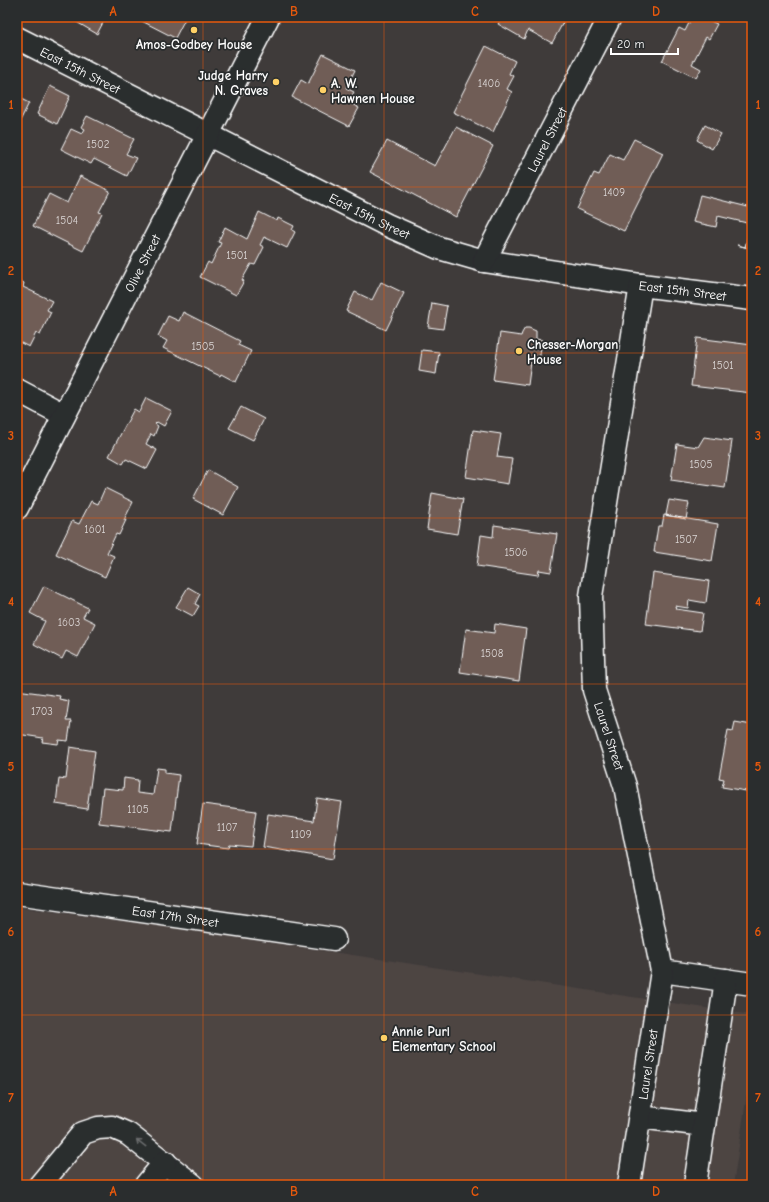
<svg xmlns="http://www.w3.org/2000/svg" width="769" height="1202" viewBox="0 0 769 1202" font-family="'Comic Neue',sans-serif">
	<rect width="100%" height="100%" fill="#3f3b3a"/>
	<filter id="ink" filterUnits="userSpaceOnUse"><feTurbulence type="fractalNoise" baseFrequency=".025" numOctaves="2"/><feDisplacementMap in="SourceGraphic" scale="8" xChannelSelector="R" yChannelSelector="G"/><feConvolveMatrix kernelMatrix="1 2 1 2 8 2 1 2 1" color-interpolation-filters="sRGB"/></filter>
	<g filter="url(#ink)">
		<path fill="#4d4543" d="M17,907l143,19 592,89v47l-19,123h-716z"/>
		<path fill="#6f5d57" stroke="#fff" d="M68,17h38l-9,17z
			M134,17h52l-11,21z
			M502,17h64l-14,26 -24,-13 -4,9 -26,-15z
			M692,17h10l15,7 -8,15 -3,-2 -14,27 9,5 -5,9 -34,-17 17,-33 6,3z
			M486,46l29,15 -6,13 5,2 -7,13 5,3 -19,40 -40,-20z
			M323,54l32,16 -9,18 8,4 -6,10 11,6 -10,18 -57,-29 9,-17 7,4z
			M50,86l20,10 -13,28 -20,-10z
			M17,97l12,6 -12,24z
			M87,116l47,23 -8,15 10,4 -9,18 -33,-17 -3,5 -30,-15 10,-20 11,5 3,-5 -4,-2z
			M705,125l16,9 -9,15 -15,-9z
			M456,127l37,19 -37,71 -86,-45 17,-31 48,25z
			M634,139l29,14 -39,78 -47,-22 17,-36 5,2 11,-21 13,6z
			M80,176l30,15 -11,21 3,1 -19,38 -50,-25 16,-32 18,9z
			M700,195l52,13v41l-15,-4 8,2 6,-23 -33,-8 -2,11 -23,-5z
			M259,212l18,9 1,-3 16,8 -2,4 3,2 -8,16 -23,-11 -4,8 4,2 -9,18 -4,-1 -9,16 2,1 -8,14 -36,-18 8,-15 3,2 10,-21 -3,-1 7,-15 22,12z
			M17,279l7,4 -1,4 29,14 -5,9 4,2 -11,23 -4,-2 -7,14 -12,-6v-37l2,-3 -2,-1z
			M381,282l23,11 -18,37 -40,-19 9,-19 17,8z
			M432,303l15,3 -4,23 -15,-2z
			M183,312l57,29 -2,4 13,6 -15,31 -15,-8 -1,2 -57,-28 4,-7 -9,-5 10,-20 11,5z
			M525,328h4l7,3v8l6,1 -3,22h-8l-3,23 -35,-5 7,-47 21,3 1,-3z
			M697,338l55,7v48l-61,-7z
			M422,350l17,2 -3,22 -17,-3z
			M146,398l26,13 -8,15 -7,-4 -2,2 3,2 -4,10 -3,-2 -5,10 11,6 -10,19 -21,-10 -3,5 -14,-8 25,-47 5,3z
			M241,407l23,12 -11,21 -24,-12z
			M473,430l28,4 -4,23 15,2 -4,25 -42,-7z
			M704,437l28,4 -7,47 -54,-8 6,-36 21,3z
			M208,470l30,17 -15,28 -30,-16z
			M105,488l28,14 -9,18h2l-7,15 -3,-1 -9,19 7,3 -9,21 -49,-23 16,-33 7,3 12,-23 7,3z
			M432,493l31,6 -6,35 -30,-5z
			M669,500l20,3 -3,16 -20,-4z
			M664,515l54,9 -6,37 -58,-9 4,-26h4z
			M494,525l63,9 -6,38 -12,-2 -1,5 -61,-9 4,-31 12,2z
			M653,573l56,8 -3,22 -17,-3 -1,8 -13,-2 1,3 27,4 -3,18 -54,-7z
			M44,586l44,22 -5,9 12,6 -17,34 -12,-6 -4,8 -28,-15 11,-23 -15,-8z
			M188,587l12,7 -5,10 4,2 -6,10 -17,-9z
			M495,624l31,5 -7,52 -59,-9 6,-43 28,4z
			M17,690l43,6 -1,3 10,2 -3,20h5l-3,20 -9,-1 -1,4 -16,-2 1,-4 -26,-4z
			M735,722l17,3v67l-30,-5 2,-8 -5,-1 9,-48 5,1z
			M70,747l25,4 -8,58 -31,-5 3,-26 7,1z
			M157,768l8,1v4l14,2 -7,57 -73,-9 4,-35 20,2 1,-12 14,2 -1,13 16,2z
			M317,798l25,4 -9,57 -70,-12 5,-33 46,7z
			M203,804l53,7 -5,35 -22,-2 -1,4 -31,-4z
			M17,811l4,1 -4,34z"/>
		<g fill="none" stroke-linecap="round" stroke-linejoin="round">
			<defs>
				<g id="minor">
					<path id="s1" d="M17,38l370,187 52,23 45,13 157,24 111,14"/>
					<path id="s2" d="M484,261l126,-244"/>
					<path d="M17,390l47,25"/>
					<path id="s3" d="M17,508l251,-491"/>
					<path id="s4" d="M17,893l317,46"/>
					<path d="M662,971l90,13"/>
					<path d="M640,1117l64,8"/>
					<path d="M40,1185l43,-52 15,-5 14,-1 16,7 65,51"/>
					<path d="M146,1185l19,-23"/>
					<path id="s5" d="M629,1185l33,-214 -37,-185 -31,-96 -3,-94 50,-311"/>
					<path d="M695,1185l31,-205"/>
				</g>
			</defs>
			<use href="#minor" stroke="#fff" stroke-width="25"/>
			<use href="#minor" stroke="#2a2d2e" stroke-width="22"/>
		</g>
		<defs><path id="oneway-shaft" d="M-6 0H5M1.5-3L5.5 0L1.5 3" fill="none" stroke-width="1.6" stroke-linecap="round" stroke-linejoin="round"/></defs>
		<use stroke="#6a6c6d" href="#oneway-shaft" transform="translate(141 1143) rotate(-142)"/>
	</g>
	<path fill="none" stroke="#e8590c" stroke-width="1" stroke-opacity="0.55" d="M203,17v1168M384,17v1168M566,17v1168M17,187h735M17,353h735M17,518h735M17,684h735M17,849h735M17,1015h735"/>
	<g fill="#ffd166" stroke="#2a2d2e" stroke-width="1.5">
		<circle cx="194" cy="30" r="4"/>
		<circle cx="276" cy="82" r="4"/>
		<circle cx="323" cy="90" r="4"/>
		<circle cx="519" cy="351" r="4"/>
		<circle cx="384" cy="1038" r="4"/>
	</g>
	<g text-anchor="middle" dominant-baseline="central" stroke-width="3.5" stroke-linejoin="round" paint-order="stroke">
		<g font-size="11" fill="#dbd6d5">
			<text x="489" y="83">1406</text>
			<text x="98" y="144">1502</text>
			<text x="614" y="192">1409</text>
			<text x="67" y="220">1504</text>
			<text x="237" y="255">1501</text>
			<text x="203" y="346">1505</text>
			<text x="723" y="365">1501</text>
			<text x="701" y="464">1505</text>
			<text x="95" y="529">1601</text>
			<text x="686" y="539">1507</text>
			<text x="516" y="552">1506</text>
			<text x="69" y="622">1603</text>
			<text x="492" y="653">1508</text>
			<text x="42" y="711">1703</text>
			<text x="138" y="809">1105</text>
			<text x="227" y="827">1107</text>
			<text x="301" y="834">1109</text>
		</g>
		<g font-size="13" font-weight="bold" fill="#fff" stroke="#2a2d2e" text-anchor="start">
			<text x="194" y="44" text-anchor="middle">Amos-Godbey House</text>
			<text x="268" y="75" text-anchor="end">Judge Harry<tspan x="268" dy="15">N. Graves</tspan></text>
			<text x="331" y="83">A. W.<tspan x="331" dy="15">Hawnen House</tspan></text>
			<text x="527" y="344">Chesser-Morgan<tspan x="527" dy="15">House</tspan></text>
			<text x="392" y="1031">Annie Purl<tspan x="392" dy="15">Elementary School</tspan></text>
		</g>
		<g font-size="13" fill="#fff" stroke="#2a2d2e">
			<text stroke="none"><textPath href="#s1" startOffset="71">East 15th Street</textPath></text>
			<text stroke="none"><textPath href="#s2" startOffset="137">Laurel Street</textPath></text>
			<text stroke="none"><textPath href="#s1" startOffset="395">East 15th Street</textPath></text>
			<text stroke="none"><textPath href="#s3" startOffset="275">Olive Street</textPath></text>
			<text stroke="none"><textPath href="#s1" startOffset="719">East 15th Street</textPath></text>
			<text transform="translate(609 736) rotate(72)">Laurel Street</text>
			<text stroke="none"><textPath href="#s4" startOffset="160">East 17th Street</textPath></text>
			<text stroke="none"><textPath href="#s5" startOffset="122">Laurel Street</textPath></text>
		</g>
	</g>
	<rect width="769" height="1202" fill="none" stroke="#2a2d2e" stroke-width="44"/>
	<path d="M611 48v6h67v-6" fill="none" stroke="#ffffff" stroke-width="2"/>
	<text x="617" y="48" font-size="12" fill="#ffffff" stroke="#2a2d2e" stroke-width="3" paint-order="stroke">20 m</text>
	<rect x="22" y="22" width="725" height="1158" fill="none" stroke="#e8590c" stroke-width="1.5"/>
	<g font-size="13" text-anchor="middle" font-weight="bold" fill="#e8590c">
		<text x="113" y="16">A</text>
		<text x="294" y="16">B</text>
		<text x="475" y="16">C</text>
		<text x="656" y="16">D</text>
		<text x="11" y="109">1</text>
		<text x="758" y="109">1</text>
		<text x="11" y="275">2</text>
		<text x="758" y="275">2</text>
		<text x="11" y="440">3</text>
		<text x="758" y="440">3</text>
		<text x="11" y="606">4</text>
		<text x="758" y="606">4</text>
		<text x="11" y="771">5</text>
		<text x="758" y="771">5</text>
		<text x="11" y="936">6</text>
		<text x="758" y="936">6</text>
		<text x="11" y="1102">7</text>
		<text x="758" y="1102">7</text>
		<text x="113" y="1196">A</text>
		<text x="294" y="1196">B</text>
		<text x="475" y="1196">C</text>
		<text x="656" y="1196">D</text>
	</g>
</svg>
